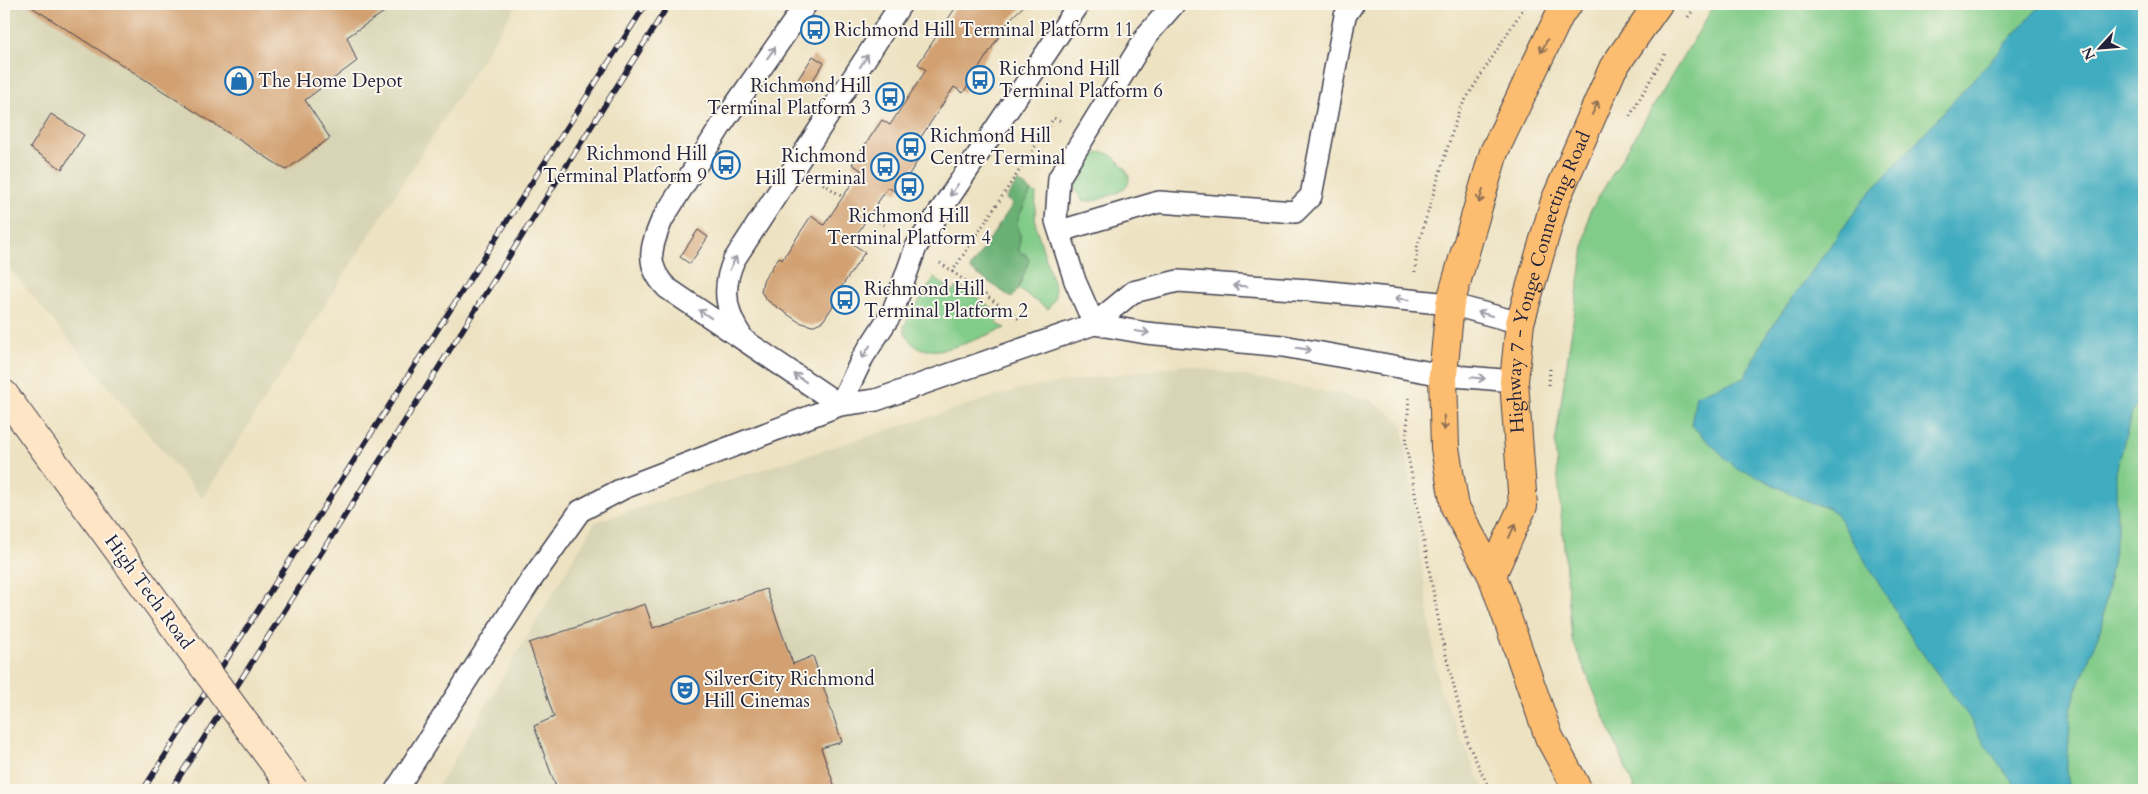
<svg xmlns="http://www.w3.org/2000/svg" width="2148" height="794" viewBox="0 0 2148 794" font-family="Cardo,serif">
	<rect width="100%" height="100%" fill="#fbf7ec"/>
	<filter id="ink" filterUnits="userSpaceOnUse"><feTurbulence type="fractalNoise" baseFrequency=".02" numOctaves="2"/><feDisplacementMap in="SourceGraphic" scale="10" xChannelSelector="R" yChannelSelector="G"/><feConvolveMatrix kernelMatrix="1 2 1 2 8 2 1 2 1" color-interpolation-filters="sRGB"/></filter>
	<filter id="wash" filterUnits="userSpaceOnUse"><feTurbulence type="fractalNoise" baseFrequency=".0096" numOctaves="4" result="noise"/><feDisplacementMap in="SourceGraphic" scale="20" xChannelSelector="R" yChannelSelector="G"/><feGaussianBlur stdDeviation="1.12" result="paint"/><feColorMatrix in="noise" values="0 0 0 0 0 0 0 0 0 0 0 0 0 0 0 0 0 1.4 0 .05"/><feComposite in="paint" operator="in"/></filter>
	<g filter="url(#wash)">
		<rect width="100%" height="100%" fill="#ede2c1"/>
		<path fill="#d8d5b6" d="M4,4h513l-315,494 -198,-236z
			M1184,365l187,35 31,22 37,265 45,103h-1048l159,-268 424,-133z"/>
		<path fill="#82cc89" stroke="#527762" d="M1715,4h429v786h-509l-63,-151 -17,-195 34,-231z
			M1102,152c8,1 12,5 17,10 18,17 10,27 -10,34 -9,3 -17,7 -27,4l-7,-10c-1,-13 14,-36 27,-38z
			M1031,191l5,3 -1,20 1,13 19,62v9l-7,11 -30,-20 11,-29 -5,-7h-5l1,-18 -3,-10 1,-7z
			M934,278l19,13 5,-6 43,29 -5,9 9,5c-23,8 -77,37 -95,13 -3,-5 -6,-9 -6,-15l8,-14z"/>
		<path fill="#69b075" stroke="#466958" d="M1018,181l13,10 -13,27 -1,7 3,10 -1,17 8,4 2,4 -11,29 -6,9 -42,-29 43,-65 -7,-5z"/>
		<path fill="#41acc0" stroke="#32677e" d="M2042,4h102v391l-12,17 -16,60 1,61 -16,95 -26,67 -4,16 -4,57 2,22h-51l-32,-44 -17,-29 -54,-74 -78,-128 -9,-8 -16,-3 -64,-32 -10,-2 -47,-45 5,-30 48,-17 24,-46 96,-133z"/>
		<g id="blocks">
			<path fill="#d2a071" d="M27,4h369l-49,33 10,24 -52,39 25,38 -44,32z
				M958,4h68l-16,15 -47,74 -9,-6 -37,56 9,5 -29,45 -9,-6 -37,56 14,9 -29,43 3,2 -16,24 -11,5 -13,-4 -31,-21 -7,-9 2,-11 16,-24 3,3 29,-44 13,9 37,-55 -9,-6 30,-44 8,5 36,-55 -8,-6z
				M813,56l11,7 -19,29 -10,-8z
				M51,114l33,21 -22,34 -32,-21z
				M698,230l10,7 -18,27 -10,-7z
				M766,589l27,75 20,-8 29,86 -21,6 15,42h-279l-23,-64 20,-9 -25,-74 116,-39 8,24z"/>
		</g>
	</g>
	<g filter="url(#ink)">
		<use href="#blocks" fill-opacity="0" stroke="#403f4f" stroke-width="1"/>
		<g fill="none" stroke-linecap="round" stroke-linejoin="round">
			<defs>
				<path id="lane" d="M806,4l-82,117 -62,99c-11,26 -18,45 5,68l173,117
					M1060,231l99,-29 136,10 16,-16 34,-180 8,-12
					M1094,324l52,9 137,13 160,29 71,6
					M1094,324l-19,-43 -19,-60 3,-43 88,-143 27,-31
					M742,337c-17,-24 -20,-51 -8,-77l167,-256
					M840,405l23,-48 30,-46 23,-64 163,-243
					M396,790l133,-207 51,-72 44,-23 216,-83 36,-5 218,-76 39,-32 45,-11 131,9 141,14 70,19"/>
				<path id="secondary" d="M4,394l133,182"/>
				<g id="primary">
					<path d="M1568,4l-7,8 -67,140 -44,152 -7,71 2,73 10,59 37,68 57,162 29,53"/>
					<path id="s1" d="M1492,575l31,-69 -9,-125 6,-58 35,-122 58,-133 45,-64"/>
				</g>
			</defs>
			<use href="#lane" stroke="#403f4f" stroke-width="24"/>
			<use href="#secondary" stroke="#403f4f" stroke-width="30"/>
			<use href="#primary" stroke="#403f4f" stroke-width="30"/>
			<path stroke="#403f4f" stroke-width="3" stroke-dasharray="1 4" stroke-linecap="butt" d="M1688,17l10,-13
				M1630,116l35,-62
				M819,181l24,16
				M875,219l11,7
				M940,263l79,56
				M952,272l102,-154 7,3
				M1415,272l2,-24 42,-138 67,-106
				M1549,385l1,-16
				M1409,398l-3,47 36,194 27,107 21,44"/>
			<use href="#lane" stroke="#fff" stroke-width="21"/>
			<use href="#secondary" stroke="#fee5c5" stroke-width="28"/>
			<use href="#primary" stroke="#fcbd6f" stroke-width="28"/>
			<defs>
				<path id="rail" d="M143,790l503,-786
					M171,790l498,-786"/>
			</defs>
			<use href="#rail" stroke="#22223b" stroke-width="5.5"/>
			<use href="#rail" stroke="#fbf7ec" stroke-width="4" stroke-dasharray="11" stroke-linecap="butt"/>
			<defs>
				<path id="secondary-bridge" d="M137,576l157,214"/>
			</defs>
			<use href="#secondary-bridge" stroke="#403f4f" stroke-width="30" stroke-linecap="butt"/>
			<use href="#secondary-bridge" stroke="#fee5c5" stroke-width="28"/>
		</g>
		<defs><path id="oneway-shaft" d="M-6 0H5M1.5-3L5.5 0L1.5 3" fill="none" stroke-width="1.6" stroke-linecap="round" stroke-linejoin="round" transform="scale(1.25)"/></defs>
		<g stroke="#8f7055">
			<use href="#oneway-shaft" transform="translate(1544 46) rotate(116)"/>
			<use href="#oneway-shaft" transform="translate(1595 108) rotate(-66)"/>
			<use href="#oneway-shaft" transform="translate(1481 196) rotate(106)"/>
			<use href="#oneway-shaft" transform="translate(1444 423) rotate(88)"/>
			<use href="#oneway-shaft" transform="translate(1512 531) rotate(-66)"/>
		</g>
		<g stroke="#9c9ca7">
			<use href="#oneway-shaft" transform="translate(771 53) rotate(-55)"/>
			<use href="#oneway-shaft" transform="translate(864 61) rotate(-57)"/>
			<use href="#oneway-shaft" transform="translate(954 190) rotate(124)"/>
			<use href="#oneway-shaft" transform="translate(733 263) rotate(-63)"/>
			<use href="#oneway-shaft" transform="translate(1240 286) rotate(-176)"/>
			<use href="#oneway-shaft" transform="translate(1402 299) rotate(-175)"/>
			<use href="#oneway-shaft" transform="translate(705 314) rotate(-146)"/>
			<use href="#oneway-shaft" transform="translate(1485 314) rotate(-164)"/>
			<use href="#oneway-shaft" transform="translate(1142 332) rotate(8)"/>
			<use href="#oneway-shaft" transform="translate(1304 349) rotate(10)"/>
			<use href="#oneway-shaft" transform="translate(866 352) rotate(122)"/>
			<use href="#oneway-shaft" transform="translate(800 378) rotate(-146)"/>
			<use href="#oneway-shaft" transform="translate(1478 378) rotate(6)"/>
		</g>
	</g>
	<defs>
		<symbol id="bus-ring" viewBox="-11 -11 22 22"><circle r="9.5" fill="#fbf7ec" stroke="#1f6fb2" stroke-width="1.5"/><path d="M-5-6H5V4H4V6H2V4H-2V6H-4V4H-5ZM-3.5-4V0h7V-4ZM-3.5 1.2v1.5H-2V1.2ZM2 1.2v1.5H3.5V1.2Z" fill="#1f6fb2"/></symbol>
		<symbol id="shop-ring" viewBox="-11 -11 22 22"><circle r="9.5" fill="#fbf7ec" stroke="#1f6fb2" stroke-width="1.5"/><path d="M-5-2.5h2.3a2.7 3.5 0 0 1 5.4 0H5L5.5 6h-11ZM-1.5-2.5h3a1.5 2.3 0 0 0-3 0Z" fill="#1f6fb2"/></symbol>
		<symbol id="theatre-ring" viewBox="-11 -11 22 22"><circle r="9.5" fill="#fbf7ec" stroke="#1f6fb2" stroke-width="1.5"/><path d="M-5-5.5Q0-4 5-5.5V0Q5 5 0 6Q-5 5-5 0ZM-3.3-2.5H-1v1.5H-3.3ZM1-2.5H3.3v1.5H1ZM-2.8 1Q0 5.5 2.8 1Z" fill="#1f6fb2"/></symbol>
	</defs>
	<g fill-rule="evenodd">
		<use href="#bus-ring" x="799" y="14" width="32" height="32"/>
		<use href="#bus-ring" x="964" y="64" width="32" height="32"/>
		<use href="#shop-ring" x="223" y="65" width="32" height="32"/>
		<use href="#bus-ring" x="874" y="81" width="32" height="32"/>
		<use href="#bus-ring" x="895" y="131" width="32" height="32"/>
		<use href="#bus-ring" x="710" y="149" width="32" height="32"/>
		<use href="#bus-ring" x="869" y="151" width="32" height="32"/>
		<use href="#bus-ring" x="893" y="171" width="32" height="32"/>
		<use href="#bus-ring" x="829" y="284" width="32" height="32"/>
		<use href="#theatre-ring" x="669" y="674" width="32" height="32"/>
	</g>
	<g text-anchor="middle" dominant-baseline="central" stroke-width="4" stroke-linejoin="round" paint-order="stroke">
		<g font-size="19" fill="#22223b" stroke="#fbf7ec" text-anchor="start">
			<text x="834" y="30">Richmond Hill Terminal Platform 11</text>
			<text x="999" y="69">Richmond Hill<tspan x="999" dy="22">Terminal Platform 6</tspan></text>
			<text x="258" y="81">The Home Depot</text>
			<text x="871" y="86" text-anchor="end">Richmond Hill<tspan x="871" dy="22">Terminal Platform 3</tspan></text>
			<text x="930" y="136">Richmond Hill<tspan x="930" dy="22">Centre Terminal</tspan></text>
			<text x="707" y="154" text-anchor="end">Richmond Hill<tspan x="707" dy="22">Terminal Platform 9</tspan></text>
			<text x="866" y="156" text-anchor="end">Richmond<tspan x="866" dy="22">Hill Terminal</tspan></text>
			<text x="909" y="216" text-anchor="middle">Richmond Hill<tspan x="909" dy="22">Terminal Platform 4</tspan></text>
			<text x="864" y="289">Richmond Hill<tspan x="864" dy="22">Terminal Platform 2</tspan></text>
			<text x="704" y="679">SilverCity Richmond<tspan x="704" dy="22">Hill Cinemas</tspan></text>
		</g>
		<g font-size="19" fill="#22223b" stroke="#fbf7ec">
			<text stroke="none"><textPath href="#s1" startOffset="305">Highway 7 - Yonge Connecting Road</textPath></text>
			<text transform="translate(149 592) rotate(54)">High Tech Road</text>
		</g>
	</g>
	<rect width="2148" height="794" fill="none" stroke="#fbf7ec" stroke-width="20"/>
	<g transform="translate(2100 48) rotate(244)" stroke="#fbf7ec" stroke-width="4" paint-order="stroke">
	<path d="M0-4L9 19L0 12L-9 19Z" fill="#22223b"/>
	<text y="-8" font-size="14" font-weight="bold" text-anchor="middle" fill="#22223b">N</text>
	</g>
</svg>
